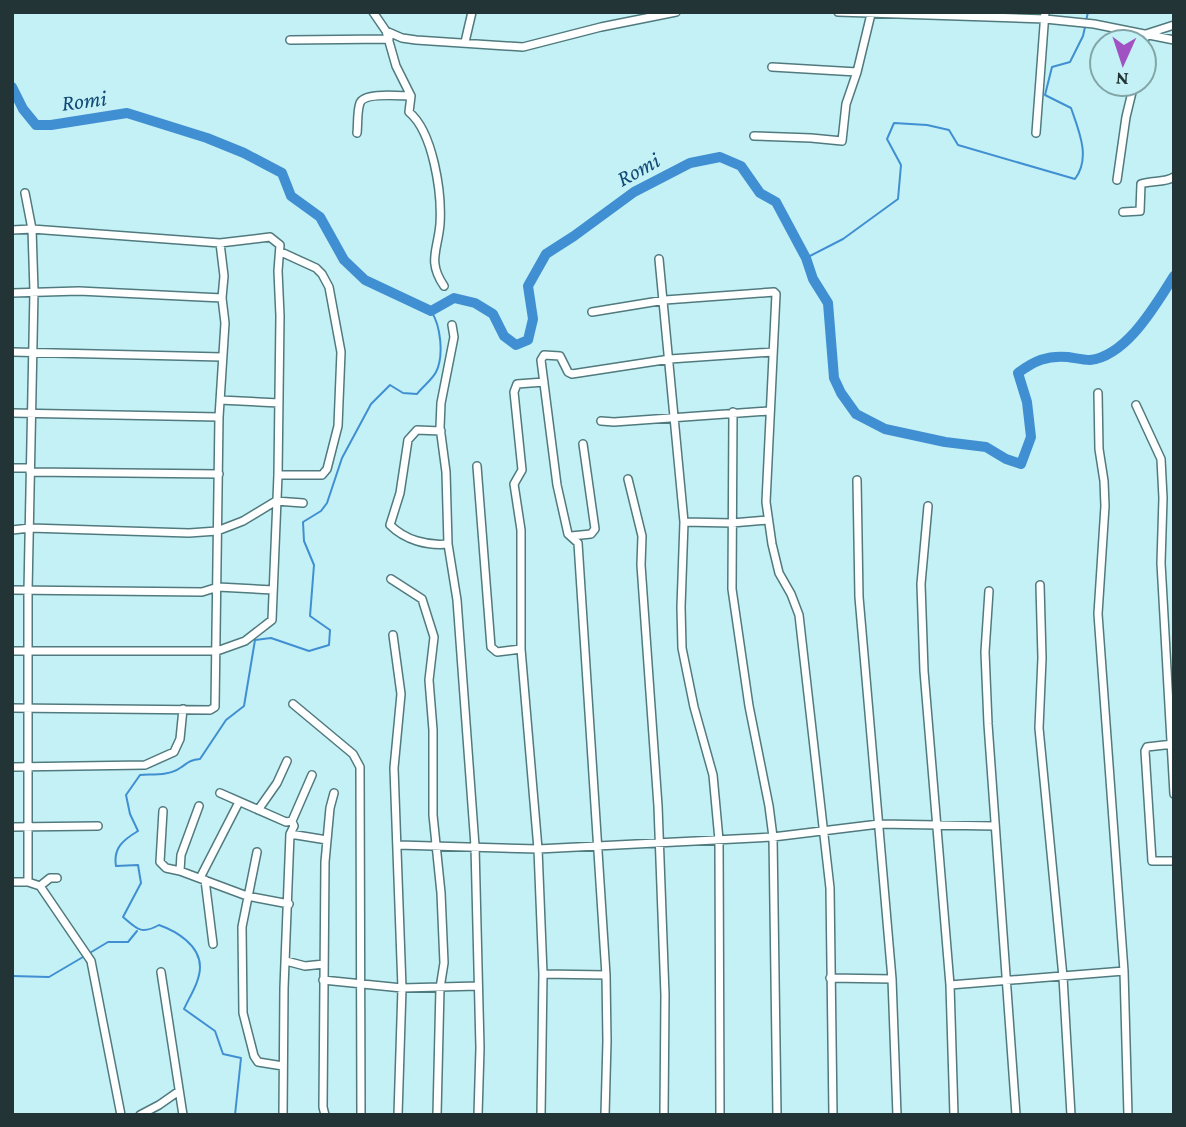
<svg xmlns="http://www.w3.org/2000/svg" width="1186" height="1127" viewBox="0 0 1186 1127" font-family="'Crimson Pro',serif">
	<rect width="100%" height="100%" fill="#c4f1f5"/>
	<g fill="none" stroke-linecap="round" stroke-linejoin="round">
		<path stroke="#408fd2" stroke-width="2" d="M1086,21l2,-9
			M806,258l37,-19 55,-40 3,-34 -14,-26 7,-16 33,2 22,5 9,15 117,34c16,-21 4,-48 -4,-71l-26,-13 7,-28 18,-5 13,-26 2,-9
			M88,954l20,-12h20l9,-11
			M12,976l37,1 34,-20
			M235,1115l6,-57 -18,-4 -8,-23 -31,-22c6,-13 16,-28 16,-42 0,-22 -24,-36 -41,-42 -18,10 -22,4 -36,-8l18,-34 -3,-18 -22,1c-3,-18 7,-26 22,-35l-8,-17 -4,-19 14,-20c12,-1 29,1 40,-7 8,-5 9,-8 20,-9l26,-39 18,-14 11,-66 16,-2 38,13 20,-6 1,-15 -20,-14 4,-51 -10,-24 -1,-19 18,-11 6,-8 15,-45 29,-54 19,-19 13,8 14,1c5,-7 15,-14 19,-22 8,-16 5,-46 -5,-61"/>
		<path stroke="#408fd2" stroke-width="10" d="M12,87l11,22 13,16h15l76,-12 80,25 37,15 38,20 9,23 29,21 24,43 21,20 66,31 23,-13 21,5 18,11 11,22 12,9 12,-5 5,-21 -5,-33 18,-32 28,-18 60,-44 56,-29 30,-6 21,9 19,27 16,9 30,56 7,21 15,24 6,75 7,15 15,21 29,15 60,13 41,5 20,12 15,5 10,-27 -4,-35 -9,-29c16,-12 29,-18 50,-16 7,1 15,3 22,3 37,-4 66,-56 84,-84"/>
		<defs>
			<path id="minor" d="M373,12l13,19 10,35 15,30 -2,16c24,20 33,80 31,112 -2,26 -13,37 4,62
				M838,12l207,7 49,5 80,16
				M386,31l16,7 14,2 107,7 78,-20 75,-15
				M290,40l99,-1
				M465,42l7,-30
				M1144,42l2,-8 28,-9
				M772,67l85,5
				M357,133c1,-9 0,-22 3,-30 4,-11 40,-7 51,-7
				M1036,133l9,-121
				M754,136l57,2 31,3 4,-37 11,-32 14,-58
				M1117,180l9,-63 8,-33
				M25,193l7,36 2,62 -6,300v291
				M1123,212l17,-1 1,-27c10,-4 24,-1 33,-7
				M12,230l20,-1 188,14 50,-6 10,8 -2,26 2,45 -2,159 -6,145 -27,21 -28,10h-205
				M659,259l25,263 -3,85 1,41 12,59 19,68 6,65 1,275
				M12,293l67,-2 143,7
				M592,312l73,-12 109,-8 2,2 -10,208 6,42 7,29 12,21 8,21 31,273 3,227
				M452,325l2,12 -13,66 -1,24 6,45 2,72 9,56 18,246 5,202 -2,67
				M12,352l210,5
				M1098,393l1,56 5,32 1,25 -7,108 26,357 4,144
				M220,400l59,3
				M1136,405l25,54 2,39 -2,65 13,231
				M733,412l-1,177 17,117 20,100 4,31 4,278
				M12,413l207,4
				M601,421l13,1 155,-11
				M441,431l-24,-1 -9,10 -8,53 -10,32c15,15 37,21 58,19
				M477,466l14,181 6,5 24,-3
				M12,468h18
				M30,472l189,2
				M278,475h44l5,-6 11,-43 3,-74 -12,-65 -7,-13 -6,-6 -35,-16
				M628,479l14,57 -1,29 17,241 7,189 -1,120
				M857,480l2,117 33,382 5,136
				M928,506l-7,78 3,87 26,314 4,130
				M684,522l48,1 36,-3
				M12,530l18,-2 159,5 28,-2 26,-10 33,-20 27,2
				M571,536l20,-2 4,-5 -12,-85
				M391,579l31,20 12,38 -5,43 4,50v85l8,78 3,70 -4,25 -3,127
				M1040,585l2,73 -3,70 24,249 8,138
				M12,590l190,2 16,-5 55,3
				M989,591l-4,61 3,72 28,391
				M393,635l8,59 -7,74 8,220 -4,127
				M293,704l60,50 7,13 1,348
				M12,708l198,2 5,-3 4,-290 6,-94 -3,-25 2,-22 -4,-33
				M1173,744l-26,3 -2,4 7,110h22
				M12,767l133,-2 29,-13 6,-13 3,-30
				M220,793l66,29 6,-1 2,5 -4,8 -6,154 -1,127
				M199,806l-18,49 -1,16 67,25 42,8
				M258,810l19,-27 10,-22
				M163,811l-3,51 6,6 14,3
				M292,821l20,-46
				M12,827l86,-1
				M290,834l37,6
				M398,845l140,4 235,-12 106,-13 116,2
				M257,852l-15,75 1,86 11,43 4,6 25,4
				M200,878l39,-76
				M205,880l8,64
				M12,882h16l12,4 51,75 30,154
				M40,886l10,-8h7
				M286,961l19,5 19,-2
				M161,972l22,143
				M543,974l63,1
				M830,978l62,1
				M323,980l79,8 76,-2
				M950,985l174,-14
				M140,1115l19,-10 20,-14
				M325,1115l-2,-8 2,-245 5,-54 4,-15
				M541,1115l2,-141 -5,-125 -17,-200v-119l-7,-46 8,-14 -8,-78 3,-8 27,-2
				M605,1115l2,-74 -1,-66 -28,-432 -10,-9 -11,-49 -16,-125 3,-5 16,1 8,16 4,2 98,-15 103,-7"/>
		</defs>
		<use href="#minor" stroke="#507a7e" stroke-width="10"/>
		<use href="#minor" stroke="#fff" stroke-width="7"/>
	</g>
	<g text-anchor="middle" dominant-baseline="central" stroke-width="6" stroke-linejoin="round" paint-order="stroke">
		<g font-size="23" font-style="italic" fill="#104a77" stroke="#c4f1f5">
			<text transform="translate(84 100) rotate(-7)">Romi</text>
			<text transform="translate(638 169) rotate(-29)">Romi</text>
		</g>
	</g>
	<rect width="1186" height="1127" fill="none" stroke="#223435" stroke-width="28"/>
	<g transform="translate(1123 63) rotate(183)"><circle r="33" fill="#c4f1f5" stroke="#83a5a8" stroke-width="2"/>
	<path d="M0-5L12 26L0 18L-12 26Z" fill="#a052c3"/>
	<text y="-10" font-size="19" font-weight="bold" text-anchor="middle" fill="#223435">N</text>
	</g>
</svg>
